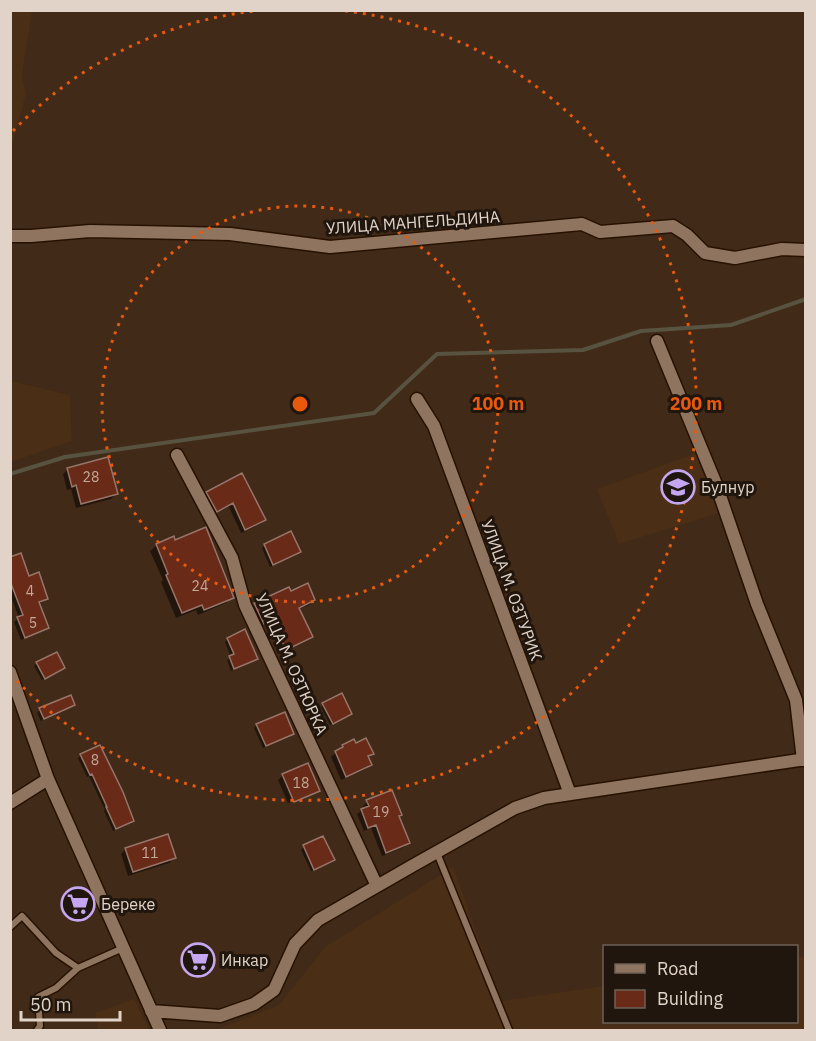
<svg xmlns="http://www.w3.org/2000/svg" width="816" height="1041" viewBox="0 0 816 1041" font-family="'IBM Plex Sans',sans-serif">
	<rect width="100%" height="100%" fill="#412a17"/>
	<path fill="#4a2e15" d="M11,10l21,1 -10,65 4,18 -15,55z
		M11,381l59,14 2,46 -61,21z
		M697,453l22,60 -100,31 -22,-55z
		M453,867l48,134 103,-15v36h192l1,-65 8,-1v74h-589l63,-25 46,-58z
		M134,999l15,31h-51l-3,-17z"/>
	<path fill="#0007" d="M68,469l48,25 -5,5 -35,9 -5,-19 -4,1 -4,-16z
		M207,493l51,15 7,12 -5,4 -19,9 -12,-26 -17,8 -9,-18z
		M174,542l58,55 -6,6 -28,12 -2,-5 -20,8 -15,-36 2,-2 -13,-29 7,-6z
		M265,545l34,7 -3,3 -26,12 -8,-19z
		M10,558l36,41 -4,3 -4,2 10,23 -4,4 -23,9 -7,-18 5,-4 -9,-24z
		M290,593l24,7 -5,5 -10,4 12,28 -3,3v-2l-28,13 -13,-27 -8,4 -9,-19 5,-5z
		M227,639l29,19 -2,3 -23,10 -4,-11 4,-3 -6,-15z
		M37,663l26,5 -3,3 -18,9 -8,-14z
		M323,704l27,10 -3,3 -17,8 -9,-18z
		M73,705l-3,3 -29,13 -4,-8 3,-3z
		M257,725l35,9 -2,3 -27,11 -9,-20z
		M356,745l16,9 -4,4 3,6 -5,5 -25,11 -10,-23 12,-11z
		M81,755l52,66 -3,3 -17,7 -9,-20 1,-1 -16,-34 -2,1 -9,-19z
		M283,775l35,16 -3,3v-2l-27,11 -10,-23z
		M367,802l41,41 -4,4 -22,9 -11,-28 -7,3 -7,-17 7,-5 -1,-3z
		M323,838l10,22 -3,3 -19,8 -10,-21 3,-3z
		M126,849l48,9 -5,5 -41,13 -7,-22z"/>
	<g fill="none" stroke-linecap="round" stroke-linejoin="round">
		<path stroke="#575340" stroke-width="4" d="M10,474l55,-17 309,-44 63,-59 146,-4 58,-19 90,-6 75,-26"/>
	</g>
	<path fill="#692b18" stroke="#97756b" stroke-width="1.5" d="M108,457l10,37 -37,10 -5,-19 -4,2 -5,-19z
		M242,473l24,47 -21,10 -12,-27 -16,9 -11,-20z
		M206,527l28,71 -30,12 -2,-5 -20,8 -16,-38 2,-1 -12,-30 18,-8 1,4z
		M291,531l10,21 -28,13 -9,-21z
		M21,553l8,23 10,-4 9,27 -9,3 10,26 -24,10 -8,-21 6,-2 -13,-34v-24z
		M308,583l7,17 -16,8 14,29 -27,13 -14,-30 -8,4 -10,-21 35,-16 2,4z
		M245,629l13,30 -24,10 -5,-13 5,-2 -7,-16z
		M57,652l8,16 -20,11 -9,-17z
		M342,693l10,21 -19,10 -11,-21z
		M71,695l4,10 -31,14 -5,-11z
		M285,712l9,22 -28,12 -10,-22z
		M366,738l8,16 -6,2 4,9 -26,12 -11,-26 8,-4 -1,-2 12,-6 2,4z
		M100,745l23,47 11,29 -18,8 -10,-22h1l-15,-33 -2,1 -10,-21z
		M308,763l12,28 -26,11 -12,-28z
		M392,790l10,25 -3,1 11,27 -24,10 -10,-28 -8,3 -7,-19 8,-3 -3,-6z
		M168,834l8,24 -43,14 -8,-24z
		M323,836l12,24 -21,10 -11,-25z"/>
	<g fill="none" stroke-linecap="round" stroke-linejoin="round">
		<defs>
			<path id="service" d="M437,853l72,177
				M10,927l12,-11 34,37 22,15
				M37,1030l3,-4 -2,-29 18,-9 22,-20 45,-20"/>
			<path id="minor" d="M10,236h21l59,-5 140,3 100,13 252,-23 18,8 73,-6 14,9 18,18 30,5 47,-9 24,1
				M657,341l59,143 41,120 39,96 7,60
				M417,399l17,27 136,368
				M177,455l55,103 13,47 132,281
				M10,672l38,107 112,251
				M10,803l38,-24
				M151,1011l69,5 34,-12 20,-14 21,-46 23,-24 94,-54 103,-58 29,-10 262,-39"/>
		</defs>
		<use href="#service" stroke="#271201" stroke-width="9"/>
		<use href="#minor" stroke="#271201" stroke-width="15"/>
		<use href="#service" stroke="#8f745f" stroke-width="6"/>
		<use href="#minor" stroke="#8f745f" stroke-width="12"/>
	</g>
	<g fill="none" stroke="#e8590c" stroke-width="3" stroke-dasharray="3 6">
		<circle cx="300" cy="404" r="198"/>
		<path d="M13 131A396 396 0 0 1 255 11M345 11A396 396 0 1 1 13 677"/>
	</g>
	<defs>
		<symbol id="school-ring" viewBox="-11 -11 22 22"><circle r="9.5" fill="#20160d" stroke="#c5a7f1" stroke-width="1.5"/><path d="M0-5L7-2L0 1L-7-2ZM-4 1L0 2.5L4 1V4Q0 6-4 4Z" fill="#c5a7f1"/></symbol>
		<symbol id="supermarket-ring" viewBox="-11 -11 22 22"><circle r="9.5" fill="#20160d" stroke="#c5a7f1" stroke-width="1.5"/><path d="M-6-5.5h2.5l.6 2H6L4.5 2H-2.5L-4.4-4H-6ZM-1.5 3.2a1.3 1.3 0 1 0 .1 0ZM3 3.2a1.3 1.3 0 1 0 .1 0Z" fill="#c5a7f1"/></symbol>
	</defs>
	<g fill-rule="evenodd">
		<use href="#school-ring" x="659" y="468" width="38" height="38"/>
		<use href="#supermarket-ring" x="59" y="885" width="38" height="38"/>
		<use href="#supermarket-ring" x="179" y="941" width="38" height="38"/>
	</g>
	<g text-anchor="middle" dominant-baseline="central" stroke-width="6" stroke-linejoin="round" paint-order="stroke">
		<g font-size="14" fill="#c3a99b">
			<text x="91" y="477">28</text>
			<text x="200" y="586">24</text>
			<text x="30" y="591">4</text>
			<text x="33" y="623">5</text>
			<text x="95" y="760">8</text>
			<text x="301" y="783">18</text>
			<text x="381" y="812">19</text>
			<text x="150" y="853">11</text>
		</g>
		<g font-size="16" fill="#e1d3c7" stroke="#20160d">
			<text transform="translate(413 222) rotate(-4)">УЛИЦА МАНГЕЛЬДИНА</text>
			<text transform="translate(512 590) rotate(70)">УЛИЦА М. ОЗТУРИК</text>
			<text transform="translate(292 664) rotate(66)">УЛИЦА М. ОЗТЮРКА</text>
		</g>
		<g font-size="16" fill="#e1d3c7" stroke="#20160d" text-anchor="start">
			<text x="701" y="487">Булнур</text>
			<text x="101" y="904">Береке</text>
			<text x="221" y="960">Инкар</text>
		</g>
	</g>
	<circle cx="300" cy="404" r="9" fill="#e8590c" stroke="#20160d" stroke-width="3"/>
	<g font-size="18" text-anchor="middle" font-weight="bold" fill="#e8590c" stroke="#20160d" stroke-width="6" stroke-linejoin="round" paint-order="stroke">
		<text x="498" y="410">100 m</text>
		<text x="696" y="410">200 m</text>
	</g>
	<rect width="816" height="1041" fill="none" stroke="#e1d3c7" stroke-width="24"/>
	<rect x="603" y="945" width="195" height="78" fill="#20160d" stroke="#6d6257" stroke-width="1.5"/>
	<rect x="615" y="964" width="30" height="9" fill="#8f745f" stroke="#6d6257" stroke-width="1.5"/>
	<text x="657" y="975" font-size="18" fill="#e1d3c7">Road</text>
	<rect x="615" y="990" width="30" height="18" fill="#692b18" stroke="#6d6257" stroke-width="1.5"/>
	<text x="657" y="1005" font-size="18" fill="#e1d3c7">Building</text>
	<path d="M21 1011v9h99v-9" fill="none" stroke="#e1d3c7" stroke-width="3"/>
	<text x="30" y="1011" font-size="18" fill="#e1d3c7" stroke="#20160d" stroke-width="4.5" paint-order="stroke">50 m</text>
</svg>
